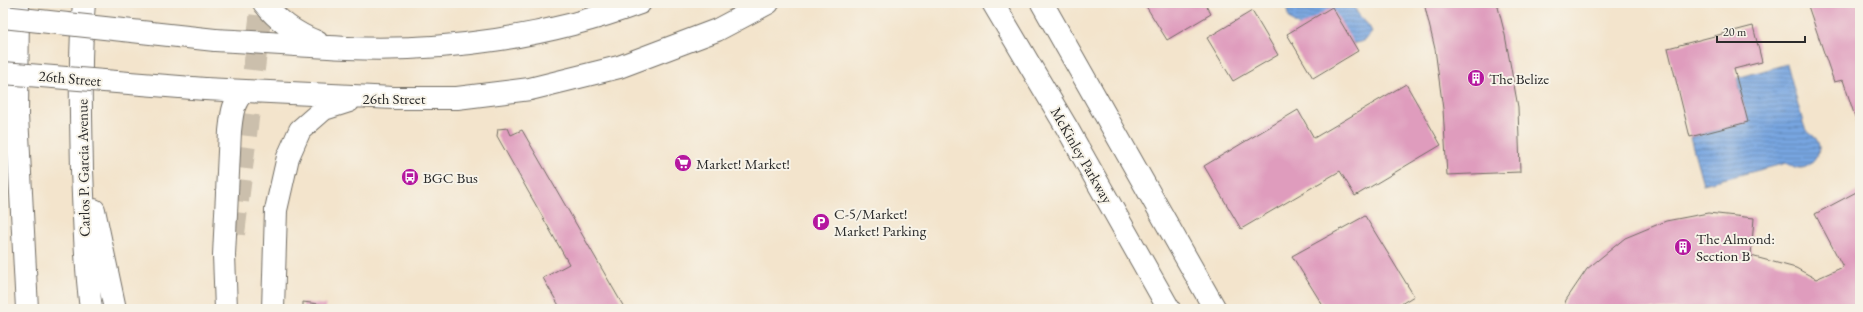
<svg xmlns="http://www.w3.org/2000/svg" width="1863" height="312" viewBox="0 0 1863 312" font-family="'EB Garamond',serif">
	<defs>
		<pattern id="water-rules" width="6" height="5" patternUnits="userSpaceOnUse"><rect width="6" height="5" fill="#77a5e0"/><path d="M0 2.5h6" fill="none" stroke="#6287b6"/></pattern>
	</defs>
	<rect width="100%" height="100%" fill="#f7f3e8"/>
	<filter id="ink" filterUnits="userSpaceOnUse"><feTurbulence type="fractalNoise" baseFrequency=".025" numOctaves="2"/><feDisplacementMap in="SourceGraphic" scale="8" xChannelSelector="R" yChannelSelector="G"/><feConvolveMatrix kernelMatrix="1 2 1 2 8 2 1 2 1" color-interpolation-filters="sRGB"/></filter>
	<filter id="wash" filterUnits="userSpaceOnUse"><feTurbulence type="fractalNoise" baseFrequency=".012" numOctaves="4" result="noise"/><feDisplacementMap in="SourceGraphic" scale="16" xChannelSelector="R" yChannelSelector="G"/><feGaussianBlur stdDeviation="0.9" result="paint"/><feColorMatrix in="noise" values="0 0 0 0 0 0 0 0 0 0 0 0 0 0 0 0 0 1.4 0 .05"/><feComposite in="paint" operator="in"/></filter>
	<g filter="url(#wash)">
		<rect width="100%" height="100%" fill="#f3e4cc"/>
		<path fill="url(#water-rules)" stroke="#516886" d="M1288,3h65c5,17 14,16 19,29 -4,7 -9,10 -17,11 -7,1 -17,-4 -24,-6 -17,-5 -50,-10 -43,-34z
			M1787,64c3,9 16,62 19,66 6,6 11,6 13,16 1,12 -12,26 -24,21 -3,-1 -6,-3 -8,-4l-84,21 -13,-47 57,-15 -10,-44z"/>
		<g id="blocks">
			<path fill="#df9cbd" d="M1144,3h61l6,11 -44,26z
				M1424,3h73l8,32 13,72 2,65 -73,3 -4,-66 -8,-60z
				M1807,3h53v129l-17,-52 -9,2z
				M1332,7l26,44 -45,27 -26,-44z
				M1252,11l26,44 -45,26 -26,-43z
				M1753,26l9,36 -28,7 14,53 -58,15 -22,-89z
				M1406,84l35,61 -86,51 -15,-25 -99,58 -37,-63 94,-56 16,28z
				M508,128l3,7 11,-5 103,179h-64l-18,-31 26,-14 -72,-128 1,-7z
				M1860,190v119h-297l3,-9 21,-31 38,-31 41,-17 42,-8 46,5 -3,38 45,12 20,11 27,-12 -28,-53z
				M1365,216l49,80 -21,13h-68l-33,-53z
				M303,302l23,3v4h-23z"/>
		</g>
	</g>
	<g filter="url(#ink)">
		<use href="#blocks" fill-opacity="0" stroke="#716c63" stroke-width="1"/>
		<g fill="none" stroke-linecap="round" stroke-linejoin="round">
			<path stroke="#cbbfac" stroke-width="22" stroke-dasharray="22 11" stroke-linecap="butt" d="M234,234l28,-231"/>
			<defs>
				<path id="major" d="M18,3l-1,112 10,194
					M84,3c-5,56 -3,111 -2,167 2,46 3,93 9,139
					M264,3c13,17 33,31 53,39
					M993,3l74,125 102,181
					M1042,3l173,306
					M215,40c44,2 89,6 133,8 98,4 200,-11 292,-45
					M205,89l189,9h63l73,-9 89,-22 98,-37 51,-27
					M94,210l21,99
					M226,309l-2,-54 6,-124c2,-16 2,-28 14,-40
					M273,309l3,-99 12,-53 12,-27 24,-21 25,-8"/>
			</defs>
			<use href="#major" stroke="#716c63" stroke-width="24"/>
			<use href="#major" stroke="#fff" stroke-width="22"/>
			<defs>
				<path id="major-bridge" d="M3,17l212,23
					M3,73l202,16"/>
			</defs>
			<use href="#major-bridge" stroke="#716c63" stroke-width="24" stroke-linecap="butt"/>
			<use href="#major-bridge" stroke="#fff" stroke-width="22"/>
		</g>
	</g>
	<defs>
		<symbol id="building-disc" viewBox="-11 -11 22 22"><circle r="9.5" fill="#b5179e" stroke="#f7f3e8"/><path d="M-4-6H4V6H1V3H-1V6H-4ZM-2.5-4.3h1.7v1.8h-1.7ZM.8-4.3h1.7v1.8H.8ZM-2.5-1h1.7V.8h-1.7ZM.8-1h1.7V.8H.8Z" fill="#fff"/></symbol>
		<symbol id="supermarket-disc" viewBox="-11 -11 22 22"><circle r="9.5" fill="#b5179e" stroke="#f7f3e8"/><path d="M-6-5.5h2.5l.6 2H6L4.5 2H-2.5L-4.4-4H-6ZM-1.5 3.2a1.3 1.3 0 1 0 .1 0ZM3 3.2a1.3 1.3 0 1 0 .1 0Z" fill="#fff"/></symbol>
		<symbol id="bus-disc" viewBox="-11 -11 22 22"><circle r="9.5" fill="#b5179e" stroke="#f7f3e8"/><path d="M-5-6H5V4H4V6H2V4H-2V6H-4V4H-5ZM-3.5-4V0h7V-4ZM-3.5 1.2v1.5H-2V1.2ZM2 1.2v1.5H3.5V1.2Z" fill="#fff"/></symbol>
		<symbol id="parking-disc" viewBox="-11 -11 22 22"><circle r="9.5" fill="#b5179e" stroke="#f7f3e8"/><path d="M-3.5-5.5H1a3.5 3.5 0 0 1 0 7H-1V5.5H-3.5ZM-1-3.4V-.6H.8a1.4 1.4 0 0 0 0-2.8Z" fill="#fff"/></symbol>
	</defs>
	<g fill-rule="evenodd">
		<use href="#building-disc" x="1466" y="68" width="20" height="20"/>
		<use href="#supermarket-disc" x="673" y="153" width="20" height="20"/>
		<use href="#bus-disc" x="400" y="167" width="20" height="20"/>
		<use href="#parking-disc" x="811" y="212" width="20" height="20"/>
		<use href="#building-disc" x="1673" y="237" width="20" height="20"/>
	</g>
	<g text-anchor="middle" dominant-baseline="central" stroke-width="4" stroke-linejoin="round" paint-order="stroke">
		<g font-size="15" fill="#2b2b2b" stroke="#f7f3e8">
			<text transform="translate(70 78) rotate(5)">26th Street</text>
			<text x="394" y="98">26th Street</text>
			<text transform="translate(1082 155) rotate(60)">McKinley Parkway</text>
			<text transform="translate(83 168) rotate(-91)">Carlos P. Garcia Avenue</text>
		</g>
		<g font-size="15" fill="#2b2b2b" stroke="#f7f3e8" text-anchor="start">
			<text x="1489" y="78">The Belize</text>
			<text x="696" y="163">Market! Market!</text>
			<text x="423" y="177">BGC Bus</text>
			<text x="834" y="213">C-5/Market!<tspan x="834" dy="17">Market! Parking</tspan></text>
			<text x="1696" y="238">The Almond:<tspan x="1696" dy="17">Section B</tspan></text>
		</g>
	</g>
	<rect width="1863" height="312" fill="none" stroke="#f7f3e8" stroke-width="16"/>
	<path d="M1717 36v6h88v-6" fill="none" stroke="#2b2b2b" stroke-width="2"/>
	<text x="1723" y="36" font-size="12" fill="#2b2b2b" stroke="#f7f3e8" stroke-width="3" paint-order="stroke">20 m</text>
</svg>
